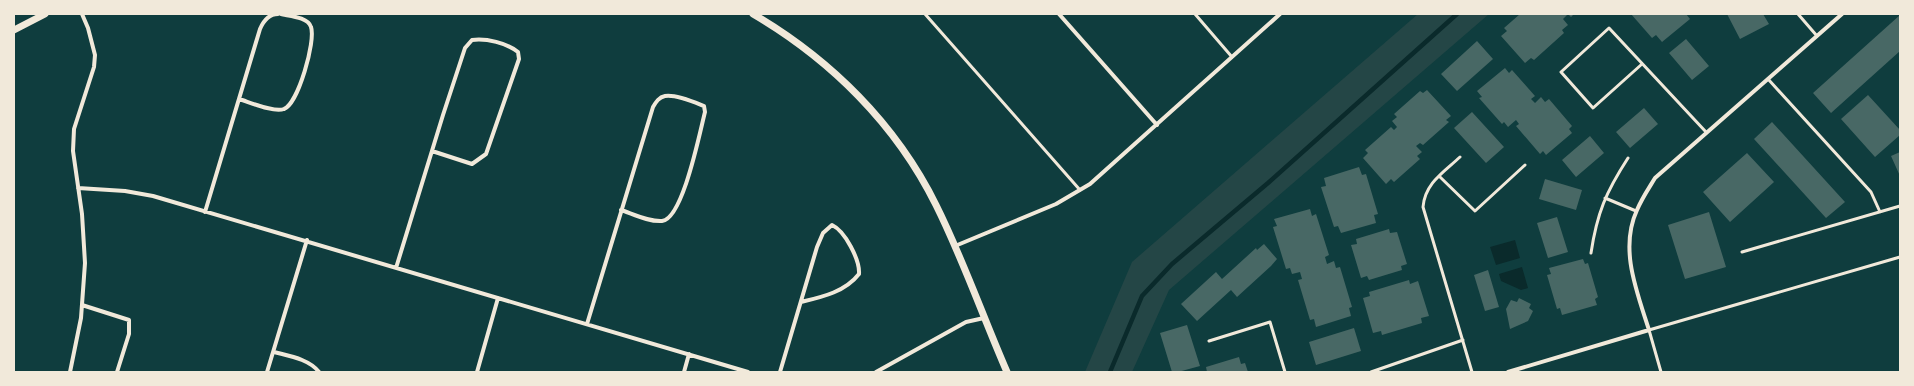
<svg xmlns="http://www.w3.org/2000/svg" width="1914" height="386" viewBox="0 0 1914 386" font-family="Karla,sans-serif">
	<rect width="100%" height="100%" fill="#0f3d3e"/>
	<path fill="#244646" d="M1418,14h71l-320,276 -37,82h-47l47,-110z"/>
	<path fill="#0a2a2b" d="M1515,240l5,18 -24,7 -6,-18z
		M1522,267l6,21 -7,2 -20,-9 -2,-7z"/>
	<g fill="none" stroke-linecap="round" stroke-linejoin="round">
		<path stroke="#0a2a2b" stroke-width="4.5" d="M1110,372l32,-76 30,-32 96,-81 189,-169"/>
	</g>
	<path fill="#486865" d="M1520,14h54l-3,3 -3,-3 -5,5 5,6 -6,5 2,3 -30,27 -3,-2 -6,5 -24,-27 6,-5 -3,-3z
		M1631,14h55l4,5 -28,23 -6,-7 -4,3z
		M1727,14h36l6,10 -29,15z
		M1900,15v36l-69,62 -18,-20z
		M1686,39l23,27 -17,14 -23,-27z
		M1477,41l16,18 -36,32 -16,-17z
		M1505,68l4,5 3,-3 23,26 -4,3 4,4 6,-6 4,5 4,-3 23,27 -3,3 3,4 -26,22 -3,-4 -3,3 -24,-28 3,-2 -3,-4 -8,7 -4,-5 -2,2 -23,-26 3,-1 -5,-6z
		M1427,90l24,26 -5,4 3,2 -26,23 -3,-2 -4,3 6,6 -5,4 3,3 -26,23 -3,-3 -5,5 -23,-26 5,-5 -3,-3 26,-23 3,3 3,-3 -5,-6 5,-4 -3,-3 26,-23 3,2z
		M1868,95l32,35v5l-25,22 -34,-38z
		M1644,108l14,16 -28,24 -14,-16z
		M1472,112l32,35 -18,16 -32,-35z
		M1772,122l73,80 -19,16 -72,-79z
		M1590,136l14,17 -28,24 -14,-17z
		M1900,152v24l-9,-20z
		M1747,153l27,29 -44,40 -27,-30z
		M1359,167l3,8 4,-1 12,40 -4,1 2,8 -35,10 -3,-7 -4,1 -13,-40 5,-1 -2,-8z
		M1545,179l37,11 -6,20 -37,-11z
		M1310,209l2,7 4,-2 13,41 -4,2 2,7 7,-3 2,7 4,-1 12,40 -3,1 2,8 -35,11 -2,-8 -4,1 -12,-40 4,-1 -2,-7 -8,2 -2,-6 -4,1 -13,-42 4,-1 -3,-7z
		M1709,212l17,55 -41,12 -17,-54z
		M1557,217l11,35 -20,6 -11,-35z
		M1389,229l1,4 7,-1 10,32 -6,2 1,4 -33,10 -2,-4 -6,2 -10,-33 6,-1 -1,-5z
		M1264,244l13,15 -6,7 -34,31 -6,-7 -34,31 -16,-17 35,-32 6,7 34,-31 1,2z
		M1583,259l2,5 3,-1 10,34 -3,2 2,6 -35,10 -2,-7 -3,1 -10,-34 4,-1 -2,-6z
		M1488,270l11,37 -14,4 -11,-36z
		M1409,280l1,4 8,-3 11,35 -8,2 1,5 -40,12 -1,-4 -8,2 -10,-35 7,-2 -1,-4z
		M1519,298l12,6 -2,4 4,3 -5,10 -18,8 -4,-20 5,-9 6,2z
		M1187,325l13,41 -22,6h-6l-12,-39z
		M1354,328l7,23 -45,14 -7,-23z
		M1239,357l2,7 4,-1 3,9h-41l-1,-5z"/>
	<g fill="none" stroke-linecap="round" stroke-linejoin="round">
		<path stroke="#f1e9da" stroke-width="3" d="M925,14l155,176
			M1195,14l37,43
			M1798,14l19,22
			M1642,64l-49,44 -32,-36 48,-44 97,104
			M1768,79l103,113 9,20
			M1460,157c-16,15 -35,26 -37,50l49,165
			M1439,176l36,35 50,-46
			M1605,198l31,13
			M1742,252l158,-46
			M1591,253c6,-40 15,-61 37,-95
			M1209,341l61,-19 15,50
			M1371,372l92,-32
			M1661,372l-12,-42 251,-73"/>
		<path stroke="#f1e9da" stroke-width="4" d="M1059,14l98,111
			M239,99c10,3 35,14 45,10 14,-5 32,-68 27,-82 -3,-10 -22,-11 -30,-13
			M78,188l47,3 28,5 595,176
			M205,212l55,-183c3,-7 9,-15 18,-15
			M955,246l101,-42 34,-20 190,-170
			M396,268l47,-153 22,-67 7,-8c14,-2 35,3 46,12l1,7 -33,95 -14,10 -40,-13
			M82,305l47,15v14l-12,38
			M587,324l66,-217c3,-5 6,-10 12,-11 11,-2 29,6 39,10l1,6c-5,19 -22,107 -43,109 -13,1 -29,-7 -41,-11
			M274,352c15,4 35,7 45,20
			M70,372l11,-54 4,-55 -3,-49 -9,-63 1,-22 20,-62 1,-12 -7,-27 -6,-14
			M267,372l40,-132
			M477,372l21,-74
			M684,372l5,-18
			M780,372l37,-125 6,-14 9,-8c13,6 28,35 27,49 -14,18 -37,23 -58,28
			M876,372l90,-50 18,-4
			M1508,372l141,-42c-12,-38 -30,-81 -12,-120 5,-12 12,-22 18,-32l187,-164"/>
		<path stroke="#f1e9da" stroke-width="7" d="M753,14c77,45 143,110 183,191 27,54 47,112 71,167
			M14,30l31,-16"/>
	</g>
	<rect width="1914" height="386" fill="none" stroke="#f1e9da" stroke-width="30"/>
</svg>
